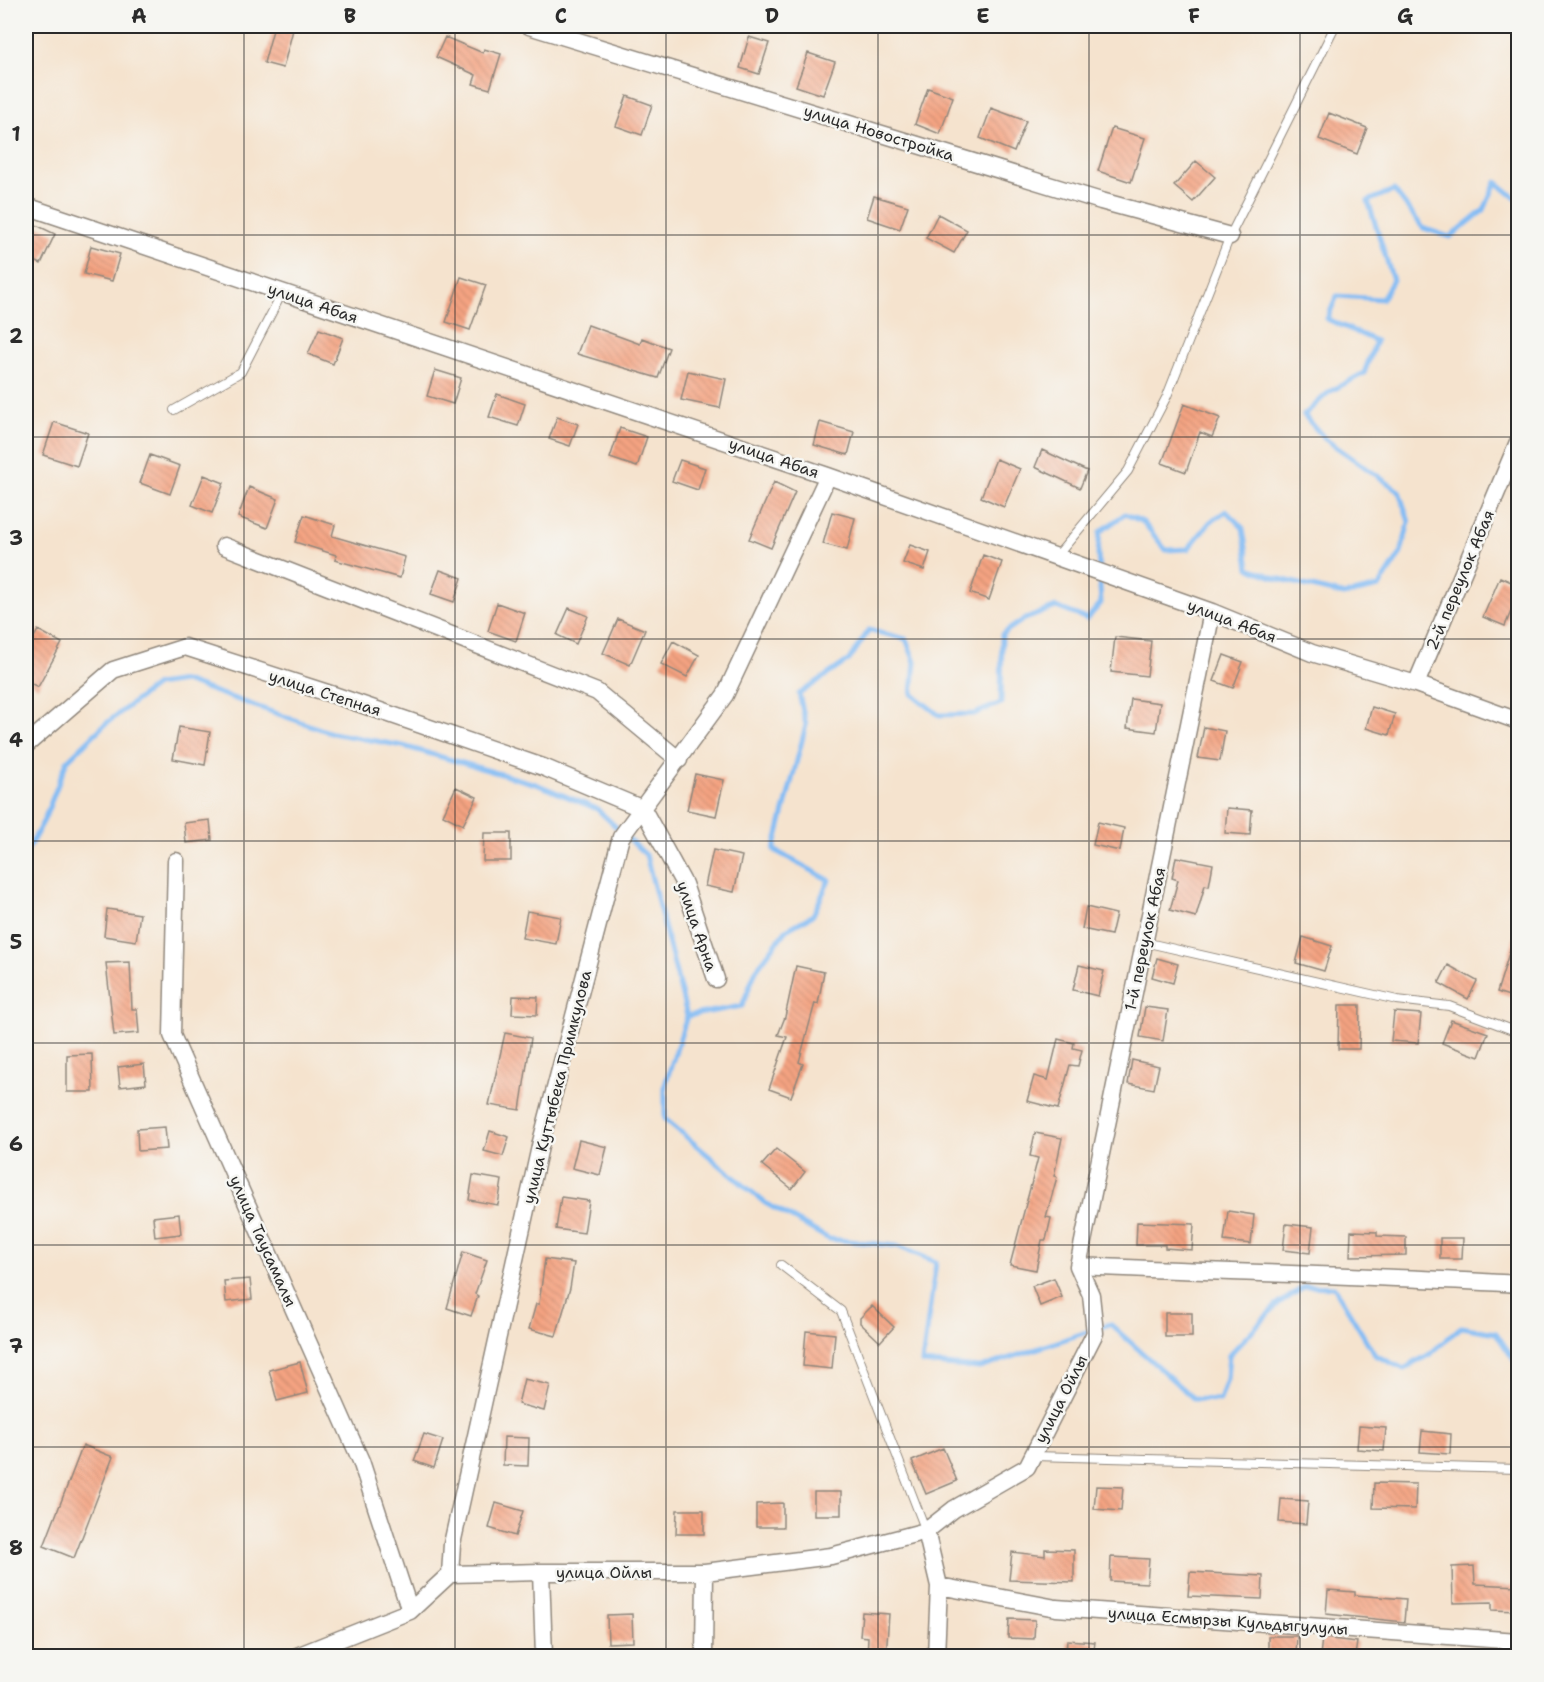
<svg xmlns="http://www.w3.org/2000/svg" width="1544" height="1682" viewBox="0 0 1544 1682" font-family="'Shantell Sans',sans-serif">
	<defs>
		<pattern id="building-back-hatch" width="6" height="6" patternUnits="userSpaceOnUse" patternTransform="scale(1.5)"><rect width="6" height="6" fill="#f4a381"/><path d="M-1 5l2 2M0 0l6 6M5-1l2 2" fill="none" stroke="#d18c70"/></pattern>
	</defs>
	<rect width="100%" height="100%" fill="#f6f6f2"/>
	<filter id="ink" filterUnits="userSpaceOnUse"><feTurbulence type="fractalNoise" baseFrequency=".0167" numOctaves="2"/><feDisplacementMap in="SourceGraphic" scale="12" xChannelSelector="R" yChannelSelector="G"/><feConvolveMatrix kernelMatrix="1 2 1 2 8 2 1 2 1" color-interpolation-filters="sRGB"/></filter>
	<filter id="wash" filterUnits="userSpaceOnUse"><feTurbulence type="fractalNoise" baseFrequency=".008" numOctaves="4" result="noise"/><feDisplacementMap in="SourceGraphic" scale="24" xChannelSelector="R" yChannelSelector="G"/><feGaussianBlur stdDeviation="1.35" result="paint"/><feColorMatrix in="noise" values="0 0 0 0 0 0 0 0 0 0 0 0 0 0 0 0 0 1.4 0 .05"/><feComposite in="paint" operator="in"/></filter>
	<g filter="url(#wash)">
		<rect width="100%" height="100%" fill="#f5e3ce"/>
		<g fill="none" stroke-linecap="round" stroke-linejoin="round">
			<path stroke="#83bcf4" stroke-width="5" d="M26,853l18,-33 23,-59 37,-36 52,-40 28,-4 148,52 71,13 133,38 61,25 49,46 41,161 -22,69v34l100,84 64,36 68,7 39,16 -14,101 58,5 130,-44 84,75 26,1 7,-21 2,-24 47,-49 29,-20 29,1 41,68 29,14 26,-15 31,-27 35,6 22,33
				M687,1016l55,-10 14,-36 30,-40 27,-15 16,-35 -55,-30 32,-125 -7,-31 50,-34 20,-30 37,9 9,23 -3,32 27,21 35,-1 27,-11 1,-69 21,-14 33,-13 31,12 14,-16 -3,-50 2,-21 25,-18 18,8 23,28 22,-1 22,-27 16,-11 17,17 6,40 27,10 68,17 35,-8 22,-34 8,-31 -10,-31 -74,-52 -21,-24 25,-23 35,-19 12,-32 -49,-22 10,-23 45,3 11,-19 -25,-79 26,-11 29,38 27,9 34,-27 12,-28 22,18"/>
		</g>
		<g id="blocks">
			<path fill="url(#building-back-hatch)" d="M274,26h20l-11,42 -19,-5z
				M445,37l38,16 1,-4 17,5 -11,35 -17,-5 3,-9 -40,-18z
				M749,37l20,6 -10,31 -19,-6z
				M808,53l27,9 -12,33 -27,-9z
				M928,88l25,9 -13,37 -25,-10z
				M627,96l25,9 -10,30 -26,-9z
				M991,108l35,13 -12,31 -34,-14z
				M1329,113l38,15 -10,26 -38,-15z
				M1112,128l33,10 -14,44 -33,-11z
				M1196,161l19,16 -22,25 -19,-16z
				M874,196l34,10 -8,23 -33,-11z
				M938,214l29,16 -13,23 -28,-15z
				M32,223l23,11 -14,30 -15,-7v-20z
				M91,246l29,8 -8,27 -28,-7z
				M461,277l25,8 -16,45 -24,-8z
				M588,325l52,19 2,-6 27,10 -11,30 -81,-24z
				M319,329l24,9 -10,26 -25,-10z
				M435,370l26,8 -8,26 -26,-8z
				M688,371l38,8 -6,29 -39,-8z
				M497,394l28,10 -7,22 -29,-9z
				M1184,404l36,14 -8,19 -12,-5 -14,40 -24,-9z
				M557,417l21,7 -8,22 -21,-7z
				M54,422l34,11 -11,33 -34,-11z
				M820,422l34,10 -6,23 -34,-10z
				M620,428l27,9 -10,30 -27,-9z
				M1042,450l45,21 -7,17 -45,-21z
				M150,455l30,11 -10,28 -30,-11z
				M996,459l24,10 -16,38 -23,-10z
				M680,460l25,8 -7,22 -26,-9z
				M204,475l20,8 -12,30 -20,-8z
				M774,482l21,10 -24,56 -22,-9z
				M249,487l29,12 -11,29 -29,-11z
				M832,512l23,6 -8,32 -24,-6z
				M304,515l31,10 -3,11 73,21 -5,21 -65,-18 1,-5 -41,-13z
				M910,545l20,7 -6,18 -21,-7z
				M983,555l19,7 -13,38 -19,-7z
				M440,570l22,8 -8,24 -23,-8z
				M1500,577l18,8v9l-13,32 -22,-9z
				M497,603l28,10 -9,28 -28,-10z
				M569,608l19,8 -12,28 -19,-9z
				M618,619l27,11 -15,35 -27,-12z
				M38,630l24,13 -24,44 -12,-6v-29z
				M1115,637l36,4 -4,35 -36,-4z
				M673,641l26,14 -12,22 -26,-13z
				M1224,655l19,7 -10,26 -19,-7z
				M1131,699l29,4 -4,29 -29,-4z
				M1372,707l23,7 -6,21 -23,-7z
				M179,727l31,5 -5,33 -32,-6z
				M1204,727l21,4 -5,30 -22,-3z
				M695,774l29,6 -8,36 -29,-6z
				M456,787l21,10 -14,28 -20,-10z
				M1227,808l25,2 -2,25 -25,-2z
				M210,820l2,20 -26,3 -2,-20z
				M1098,822l26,6 -4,23 -27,-6z
				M484,833h27v28h-28z
				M713,850l29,6 -8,36 -29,-6z
				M1176,857l37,7 -4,22 -4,-1 -9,32 -26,-7 8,-30 -6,-2z
				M1086,907l30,7 -5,21 -29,-6z
				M107,909l33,5 -4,27 -32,-5z
				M527,911l34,6 -5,27 -34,-6z
				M1515,934l3,1v64l-21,-7z
				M1303,937l29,9 -8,25 -28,-8z
				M1157,958l21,6 -5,19 -21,-6z
				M130,962l2,47h5l2,24 -25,2 -8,-72z
				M1079,965l25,6 -6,25 -25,-6z
				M1448,965l29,16 -9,18 -29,-16z
				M796,966l28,6 -6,32 -3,-1 -16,59 4,2 -12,33 -22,-8 18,-52 -9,-2 7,-18z
				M513,996l25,1 -1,18 -25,-1z
				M1339,1005h21l-1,44h-21z
				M1145,1007l23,3 -5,31 -23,-4z
				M1394,1012l27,2 -3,29 -27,-2z
				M1451,1020l37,13 -9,24 -37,-14z
				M505,1033l26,5 -11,72 -31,-5z
				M1058,1039l16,4 -1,5 9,2 -4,16 -8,-1 -12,44 -31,-8 7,-25 14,4z
				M92,1054l1,38h-26v-37z
				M1132,1060l27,6 -5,23 -26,-5z
				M144,1064l2,20 -26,3 -2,-20z
				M165,1127l2,22 -29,2 -1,-22z
				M490,1131l19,6 -6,19 -19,-5z
				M1035,1133l27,5 -8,38 3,1 -11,40 5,1 -5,22h-4l-6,30 -26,-5 28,-107 -8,-2z
				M579,1140l28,7 -7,28 -28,-7z
				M776,1149l29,23 -13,17 -30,-24z
				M473,1175l29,5 -4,25 -29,-5z
				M561,1197l28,4 -5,32 -28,-4z
				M1228,1211l26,4 -3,29 -27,-3z
				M179,1214l2,20 -26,3 -2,-20z
				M1137,1222l57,2 -2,26 -27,-2v-3h-29z
				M1286,1224l27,3 -3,26 -27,-3z
				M1351,1231l26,1v4l29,1v18l-56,1z
				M1440,1238h23l-1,21h-22z
				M463,1252l24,8 -12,34 3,2 -7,20 -24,-8z
				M545,1259l29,4 -4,25 -14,48 -27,-7 7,-25h3z
				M1054,1278l8,19 -22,9 -8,-20z
				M250,1279l2,20 -26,3 -2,-21z
				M872,1306l22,21 -14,15 -20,-19v-5z
				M1165,1313h27v24h-27z
				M806,1331l29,3 -3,35 -29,-3z
				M300,1362l8,31 -31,8 -8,-31z
				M524,1379l26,6 -6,26 -26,-7z
				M1359,1426l27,2 -2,23 -27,-2z
				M1422,1431l29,3 -1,20 -30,-2z
				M424,1434l19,6 -9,28 -20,-7z
				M504,1437l25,1 -1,28 -25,-1z
				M83,1445l30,12 -39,101 -30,-12z
				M943,1448l14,33 -31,13 -14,-33z
				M1374,1483l42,1 -1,25 -42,-1z
				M1096,1486l27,1 -2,24 -27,-2z
				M814,1492h27v23h-27z
				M1281,1499l27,2 -2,23 -27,-2z
				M496,1503l27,8 -8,25 -26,-8z
				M783,1503v24h-27v-23z
				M677,1510h27v24h-28z
				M1045,1549l29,1v32l-65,-2 3,-28 33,4z
				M1111,1557l38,2 -2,24 -37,-2z
				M1474,1566l1,18 43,2 -1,25 -25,-1v-8l-39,1 -1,-36z
				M1190,1572l73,4 -1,23 -74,-3z
				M1328,1590l27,2v3l51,4 -2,23 -78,-8z
				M862,1612l27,2 -3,42h-19l1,-19 -8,-1z
				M632,1614l1,28 -25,1 -1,-28z
				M1009,1619l26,1 -1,19 -26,-1z
				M1268,1636h29l-1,20h-28z
				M1322,1638l35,4 -2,14h-35z
				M1067,1640l28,2 -2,14h-27z"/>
		</g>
	</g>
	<g filter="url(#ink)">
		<use href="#blocks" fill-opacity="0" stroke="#90877c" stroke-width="1.5"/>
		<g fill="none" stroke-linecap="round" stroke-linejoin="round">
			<defs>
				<path id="service" d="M174,410l67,-38 41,-79
					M1056,557l72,-86 39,-75 63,-160 105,-210
					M1144,942l253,58 52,6 69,26
					M781,1265l60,46 85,220
					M1033,1456l485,13"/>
				<path id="minor" d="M529,26l572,175 129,35
					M26,206l802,270 384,136 100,41 104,31 102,37
					M224,546l373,146 82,68
					M1416,684l102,-242
					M26,745l87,-75 72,-23 149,48 209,72 100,42 41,75 32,95
					M176,861l-4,174 189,426 49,150
					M1078,1266l134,-654
					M926,1531l13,55 117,22 462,33
					M541,1572h164l126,-16 95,-25 28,-22 73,-42 68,-134 -4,-38 -13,-29c147,7 294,9 440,18
					M450,1574l91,-2 3,84
					M297,1656l113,-45 40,-37 2,-30 89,-402 80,-305 104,-142 103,-219
					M704,1656l1,-84
					M936,1656l3,-70"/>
			</defs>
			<use href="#service" stroke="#90877c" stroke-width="10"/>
			<use href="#minor" stroke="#90877c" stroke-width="19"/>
			<use href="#service" stroke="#fff" stroke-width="8"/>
			<use href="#minor" stroke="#fff" stroke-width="16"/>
		</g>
	</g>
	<path fill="none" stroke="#2b2b2b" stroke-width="1.5" stroke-opacity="0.55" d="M244,26v1630M455,26v1630M666,26v1630M878,26v1630M1089,26v1630M1300,26v1630M26,235h1492M26,437h1492M26,639h1492M26,841h1492M26,1043h1492M26,1245h1492M26,1447h1492"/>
	<g text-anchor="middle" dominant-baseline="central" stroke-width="5" stroke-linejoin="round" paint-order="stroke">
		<g font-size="16" fill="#2b2b2b" stroke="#f6f6f2">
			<text transform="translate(879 133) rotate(17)">улица Новостройка</text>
			<text transform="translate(313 303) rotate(19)">улица Абая</text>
			<text transform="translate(774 458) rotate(19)">улица Абая</text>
			<text transform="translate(1460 580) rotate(-67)">2-й переулок Абая</text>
			<text transform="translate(1232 621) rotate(21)">улица Абая</text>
			<text transform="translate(325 693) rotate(18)">улица Степная</text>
			<text transform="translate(697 926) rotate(71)">улица Арна</text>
			<text transform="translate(1145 939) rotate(-78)">1-й переулок Абая</text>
			<text transform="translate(557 1087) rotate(-76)">улица Куттыбека Примкулова</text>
			<text transform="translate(263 1241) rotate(66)">улица Таусамалы</text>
			<text transform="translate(1061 1399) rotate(-63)">улица Ойлы</text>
			<text x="604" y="1572">улица Ойлы</text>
			<text transform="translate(1228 1621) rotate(4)">улица Есмырзы Кульдыгулулы</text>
		</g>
	</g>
	<rect width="1544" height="1682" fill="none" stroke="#f6f6f2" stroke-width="66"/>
	<rect x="33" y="33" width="1478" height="1616" fill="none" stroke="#2b2b2b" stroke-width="2"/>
	<g font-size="20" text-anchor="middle" font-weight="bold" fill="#2b2b2b">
		<text x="139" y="23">A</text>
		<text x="350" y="23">B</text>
		<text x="561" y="23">C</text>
		<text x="772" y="23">D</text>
		<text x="983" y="23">E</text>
		<text x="1194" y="23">F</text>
		<text x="1405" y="23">G</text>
		<text x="16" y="141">1</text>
		<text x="16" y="343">2</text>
		<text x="16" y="545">3</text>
		<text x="16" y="747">4</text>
		<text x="16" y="949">5</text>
		<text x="16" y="1151">6</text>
		<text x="16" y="1353">7</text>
		<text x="16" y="1555">8</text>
	</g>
</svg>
